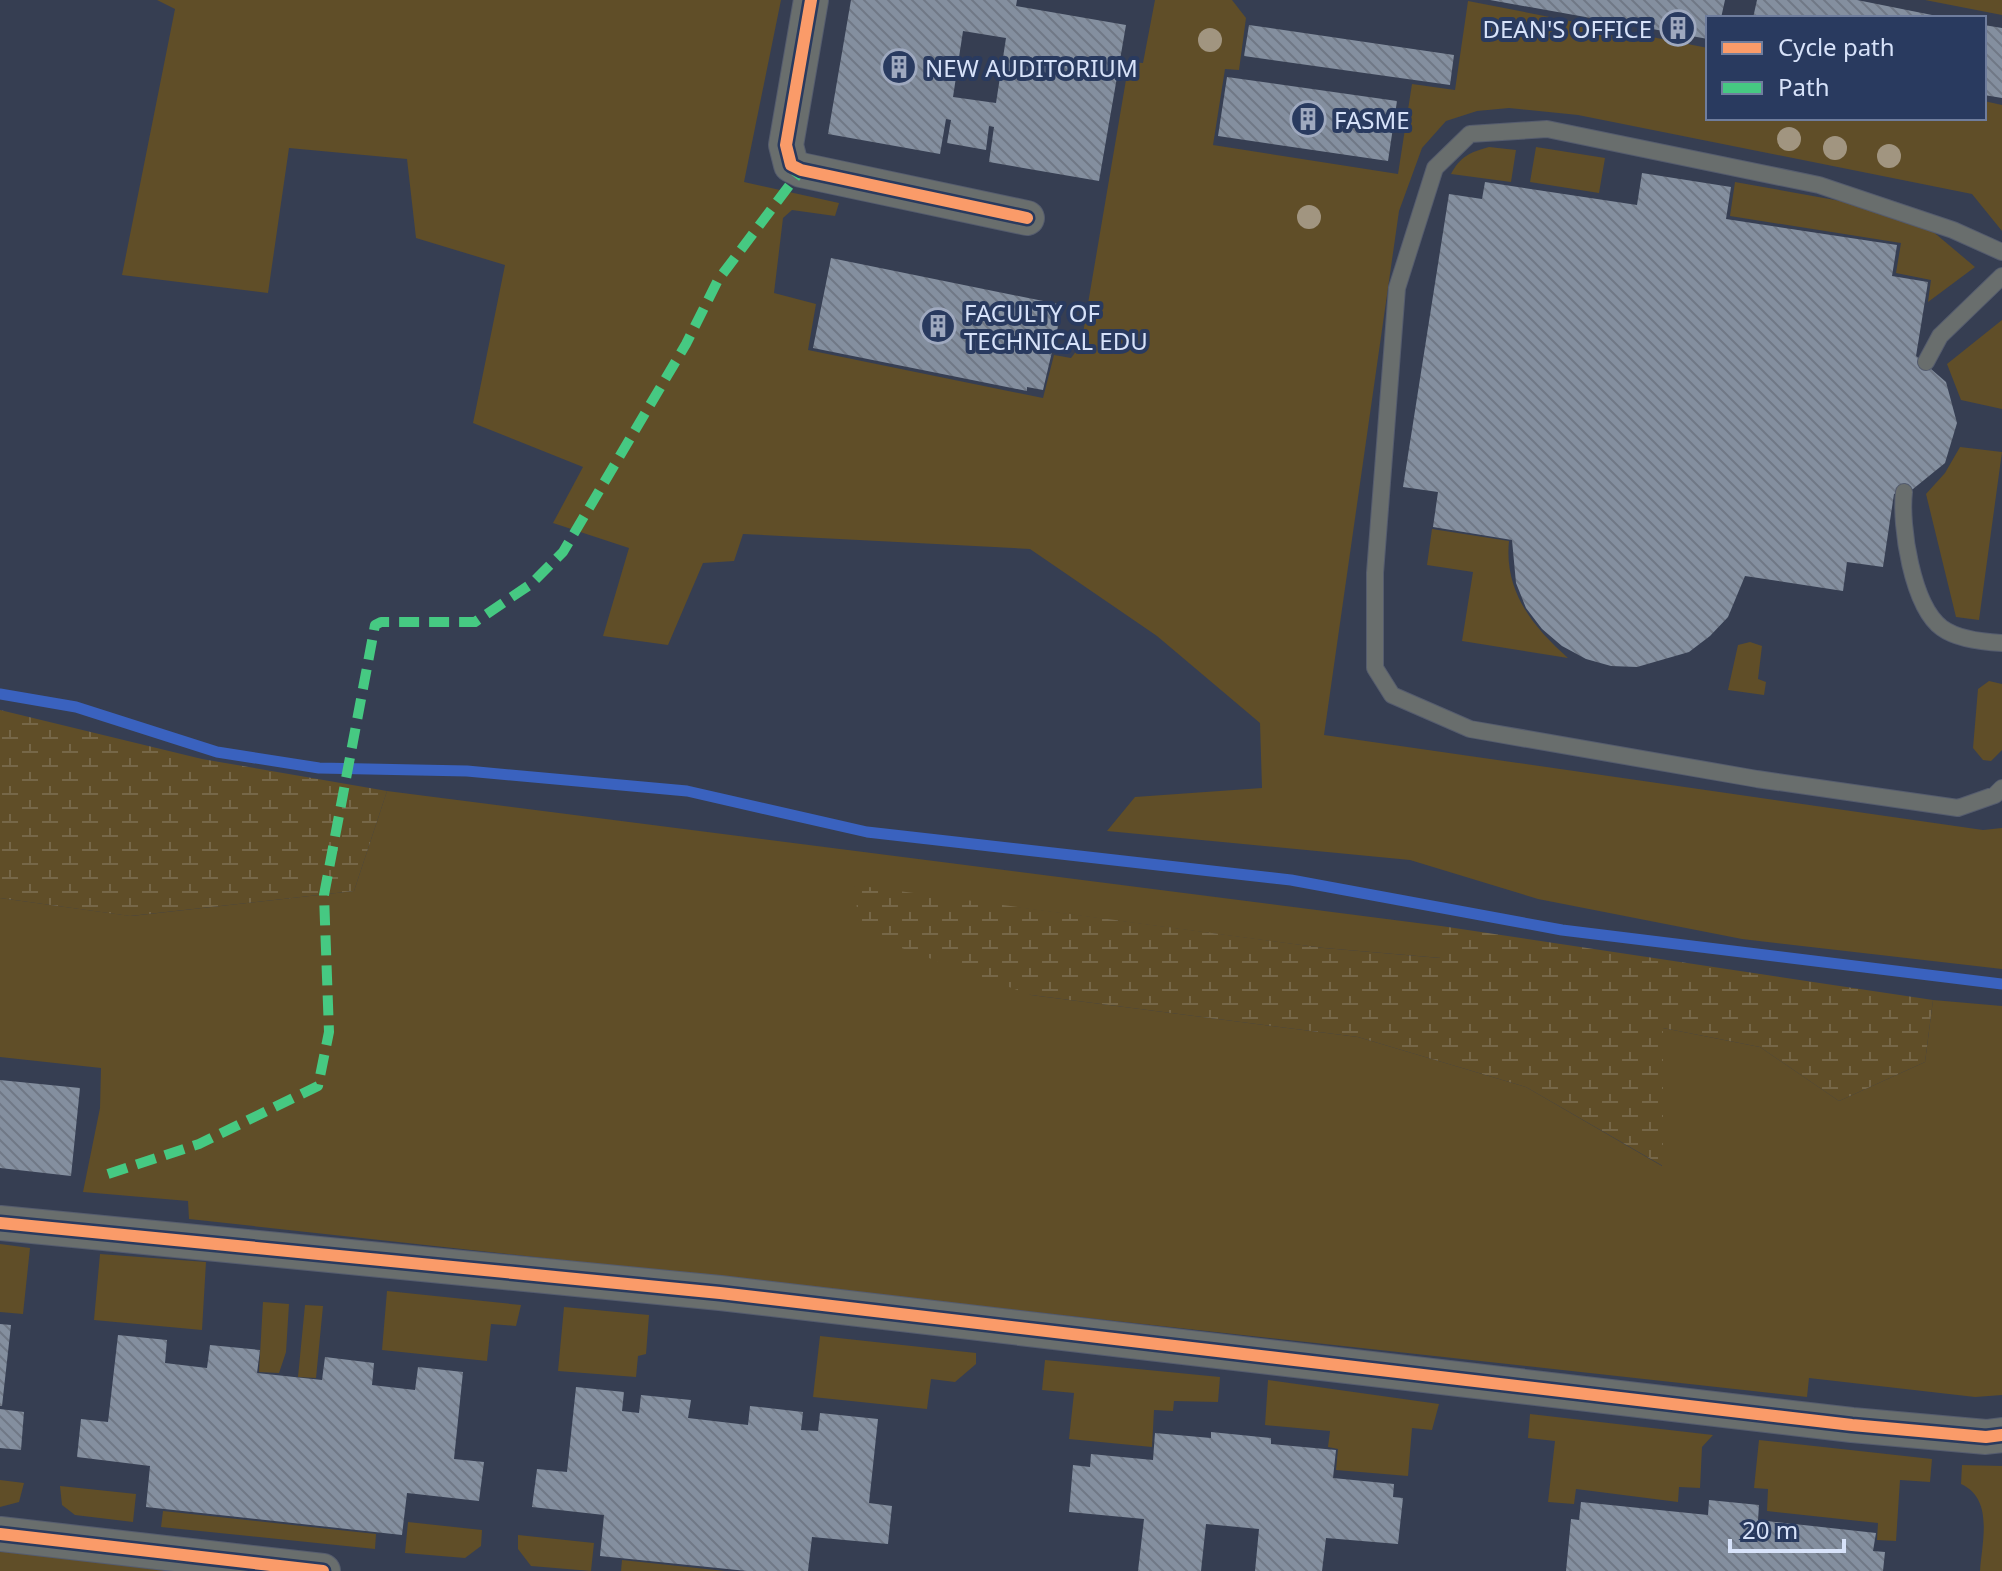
<svg xmlns="http://www.w3.org/2000/svg" width="2002" height="1571" viewBox="0 0 2002 1571" font-family="'Noto Sans',sans-serif">
	<defs>
		<pattern id="wetland-marsh" width="20" height="14" patternUnits="userSpaceOnUse" patternTransform="scale(2)"><rect width="20" height="14" fill="#604e28"/><path d="M1 5h8M5 5V1M11 12h8M15 12V8" fill="none" stroke="#766748"/></pattern>
		<pattern id="building-back-hatch" width="6" height="6" patternUnits="userSpaceOnUse" patternTransform="scale(2)"><rect width="6" height="6" fill="#848f9f"/><path d="M-1 5l2 2M0 0l6 6M5-1l2 2" fill="none" stroke="#707886"/></pattern>
	</defs>
	<rect width="100%" height="100%" fill="#363e52"/>
	<path fill="#604e28" d="M157,0h624l-37,182 95,21 -4,13 -43,-6 -9,8 -9,75 42,11 -8,46 235,48 11,-43 17,3 10,-13 48,-283 14,1 12,-63h77l14,18 -7,52 -14,-1 -12,76 185,29 14,-90 43,6 13,-89 240,47v70h276v-17l18,4v126l-30,-37 -394,-79 -69,-7 -32,3 -31,10 -24,27 -23,63 -75,524 659,95 19,-2v141l-260,-30 -204,-40 -128,-39 -303,-29 28,-34 127,-9 -2,-65 -103,-87 -127,-87 -287,-15 -9,27 -31,2 -35,82 -65,-9 26,-88 -76,-25 30,-56 -110,-44 32,-158 -89,-27 -9,-79 -118,-11 -21,145 -146,-18 53,-266z
		M1925,0h77v15z
		M1489,147l27,3 -5,32 -60,-8c9,-17 19,-22 38,-27z
		M1536,147l69,11 -6,35 -69,-11z
		M1735,182l161,29 22,8 57,48 -47,35 3,-22 -35,-7 5,-30 -171,-27z
		M2002,320v89l-41,-9 -14,-36z
		M1960,447l42,5 -23,168 -23,-3 -30,-123 19,-21z
		M1432,529l77,12c-5,50 23,85 59,117l-106,-17 11,-69 -46,-7z
		M1750,642l12,4 -4,33 8,3 -2,13 -36,-5 10,-45z
		M1989,681l13,3v66l-11,11 -8,-1 -10,-12 5,-59z
		M387,791l1054,135v32l-117,-10 -470,-62 177,109 327,42 168,50 136,79 1,-138 97,19 79,54 86,-39 8,-62 69,6v389l-27,2 -166,-19 -2,19 -1618,-178 -1,-18 -105,-9 17,-84 1,-40 -101,-11v-159l131,18 223,-25z
		M0,1244l30,4 -7,66 -23,-2z
		M100,1254l106,8 -4,68 -108,-10z
		M387,1291l134,14 -5,21 -25,-2 -4,37 -105,-11z
		M263,1302l26,2 -3,48 -7,21 -20,-1z
		M305,1305l18,1 -7,72 -18,-1z
		M564,1307l85,8 -3,39 -8,2 -2,21 -78,-6z
		M820,1336l156,17v11l-21,18 -24,-3 -4,30 -114,-12z
		M1045,1360l175,17 -2,25 -44,-1 -1,10 -19,-1 -2,37 -83,-8 5,-46 -32,-3z
		M1268,1380l171,24 -7,26 -20,-2 -4,48 -72,-6 2,-21 -10,-2 2,-16 -65,-6z
		M1530,1414l183,21 -11,12 -2,41 -21,-1 -1,15 -102,-13 -2,15 -26,-2 7,-61 -27,-3z
		M1759,1440l173,19 -2,23 -30,-2 -4,61 -19,-1 1,-17 -111,-12 1,-22 -14,-1z
		M1962,1465l40,1v105h-22c2,-30 14,-72 -19,-87z
		M0,1480l24,3 -5,19 -19,5z
		M60,1486l76,8 -3,28 -58,-7 -13,-10z
		M163,1511l213,23 -1,15 -214,-22z
		M408,1522l74,8 -1,16 -16,12 -60,-5z
		M518,1535l76,8 -3,28 -60,-5 -13,-17z
		M0,1551l177,20h-177z
		M622,1560l103,11h-104z"/>
	<path fill="url(#wetland-marsh)" d="M0,710l202,49 185,32 -33,100 -224,25 -130,-18z
		M854,885l470,63 116,10 1,-32 492,74 -8,62 -86,39 -79,-54 -97,-19v138l-137,-79 -168,-50 -327,-42 -171,-62z"/>
	<g fill="none" stroke-linecap="round" stroke-linejoin="round">
		<path stroke="#3a62bf" stroke-width="11" d="M0,694l76,13 141,45 102,16 148,3 220,20 180,41 424,48 271,50 440,54"/>
	</g>
	<path fill="url(#building-back-hatch)" fill-rule="evenodd" d="M851,0h166l-1,6 110,19 -27,156 -110,-19 5,-35 -5,-1 -3,24 -39,-7 4,-23 -5,-1 -6,35 -112,-20zM963,31l43,7 -10,65 -43,-6z
		M1490,0h235l-4,18h-13v21z
		M1757,0h100l85,17 -189,1z
		M1249,25l205,30 -4,30 -206,-29z
		M1984,25l18,3v70l-18,-3z
		M1227,77l170,24 -9,60 -170,-25z
		M1642,173l89,14 -5,32 171,26 -5,31 36,6 -12,74 30,26 11,41 -12,40 -32,26 -19,5 -11,73 -36,-5 -4,29 -98,-15 -17,41 -18,19 -21,16 -52,15 -26,-1 -25,-7 -24,-13 -20,-17 -16,-21 -10,-25 -4,-43 -79,-13 5,-35 -35,-5 46,-293 33,5 3,-17 152,23z
		M831,258l232,47 -20,85 -16,-3v4l-214,-43z
		M0,1080l80,8 -9,88 -71,-8z
		M0,1324l11,1 -9,81h-2z
		M118,1335l49,5 -2,23 42,5 3,-23 50,5 -3,23 65,7 3,-23 49,6 -2,22 43,5 3,-23 45,5 -9,87 30,3 -5,39 -72,-8 -5,42 -256,-28 4,-41 -73,-9 4,-38 27,3z
		M576,1387l48,5 -2,19 17,2 2,-18 50,5 -3,18 60,7 2,-19 53,6 -2,18 17,1 2,-18 58,6 -9,84 23,3 -4,38 -76,-7 -4,34h-61l-147,-15 4,-41 -72,-8 5,-38 30,3z
		M0,1409l24,3 -3,38 -21,-2z
		M1211,1432l60,6v6l65,6 -3,28 61,6 -1,13 10,1 -5,46 -72,-6 -4,33h-67l4,-42 -53,-5 -5,47h-63l6,-52 -75,-7 4,-47 17,2 1,-13 62,6 2,-27 56,5z
		M1709,1500l50,5 -1,15 118,13 -3,18 12,1 -2,19h-317l5,-52 8,1 2,-18 127,13z"/>
	<g fill="none" stroke-linecap="round" stroke-linejoin="round">
		<defs>
			<path id="service" d="M2002,252l-49,-22 -134,-45 -272,-56 -77,5 -35,34 -38,120 -22,285v95l17,27 78,34 287,50 201,29 37,-13 7,-7
				M1926,362l14,-26 62,-60
				M1904,492c-4,33 8,114 38,136 15,11 41,14 60,15"/>
			<path id="minor" d="M811,0l-25,145 5,20 10,5 226,48
				M0,1223l720,70 1132,132 134,12 16,-2
				M0,1534l323,37"/>
		</defs>
		<use href="#service" stroke="#555c6e" stroke-width="18"/>
		<use href="#minor" stroke="#555c6e" stroke-width="36"/>
		<use href="#service" stroke="#696e6d" stroke-width="16"/>
		<use href="#minor" stroke="#696e6d" stroke-width="34"/>
		<path stroke="#46c982" stroke-width="10" stroke-dasharray="20 10" stroke-linecap="butt" d="M108,1174l91,-30 119,-58 11,-54 -5,-137 51,-270 6,-3h94l56,-38 32,-32 123,-208 32,-64 83,-110"/>
		<defs>
			<path id="cycleway" d="M811,0l-25,145 5,20 10,5 226,48
				M0,1223l720,70 1132,132 134,12 16,-2
				M0,1534l323,37"/>
		</defs>
		<use href="#cycleway" stroke="#293a5f" stroke-width="17"/>
		<use href="#cycleway" stroke="#fa9b69" stroke-width="12"/>
	</g>
	<g fill="#a19580">
		<circle cx="1210" cy="40" r="12"/>
		<circle cx="1789" cy="139" r="12"/>
		<circle cx="1835" cy="148" r="12"/>
		<circle cx="1889" cy="156" r="12"/>
		<circle cx="1309" cy="217" r="12"/>
	</g>
	<defs>
		<symbol id="building-ring" viewBox="-11 -11 22 22"><circle r="9.5" fill="#293a5f" stroke="#9fa9bf" stroke-width="1.5"/><path d="M-4-6H4V6H1V3H-1V6H-4ZM-2.5-4.3h1.7v1.8h-1.7ZM.8-4.3h1.7v1.8H.8ZM-2.5-1h1.7V.8h-1.7ZM.8-1h1.7V.8H.8Z" fill="#9fa9bf"/></symbol>
	</defs>
	<g fill-rule="evenodd">
		<use href="#building-ring" x="1658" y="8" width="40" height="40"/>
		<use href="#building-ring" x="879" y="47" width="40" height="40"/>
		<use href="#building-ring" x="1288" y="99" width="40" height="40"/>
		<use href="#building-ring" x="918" y="306" width="40" height="40"/>
	</g>
	<g text-anchor="middle" dominant-baseline="central" stroke-width="8" stroke-linejoin="round" paint-order="stroke">
		<g font-size="24" fill="#d7e2f9" stroke="#293a5f" text-anchor="start">
			<text x="1652" y="28" text-anchor="end">DEAN'S OFFICE</text>
			<text x="925" y="67">NEW AUDITORIUM</text>
			<text x="1334" y="119">FASME</text>
			<text x="964" y="312">FACULTY OF<tspan x="964" dy="28">TECHNICAL EDU</tspan></text>
		</g>
	</g>
	<rect x="1706" y="16" width="280" height="104" fill="#293a5f" stroke="#6f7d9d" stroke-width="2"/>
	<rect x="1722" y="42" width="40" height="12" fill="#fa9b69" stroke="#6f7d9d" stroke-width="2"/>
	<text x="1778" y="56" font-size="24" fill="#d7e2f9">Cycle path</text>
	<rect x="1722" y="82" width="40" height="12" fill="#46c982" stroke="#6f7d9d" stroke-width="2"/>
	<text x="1778" y="96" font-size="24" fill="#d7e2f9">Path</text>
	<path d="M1730 1539v12h114v-12" fill="none" stroke="#d7e2f9" stroke-width="4"/>
	<text x="1742" y="1539" font-size="24" fill="#d7e2f9" stroke="#293a5f" stroke-width="6" paint-order="stroke">20 m</text>
</svg>
